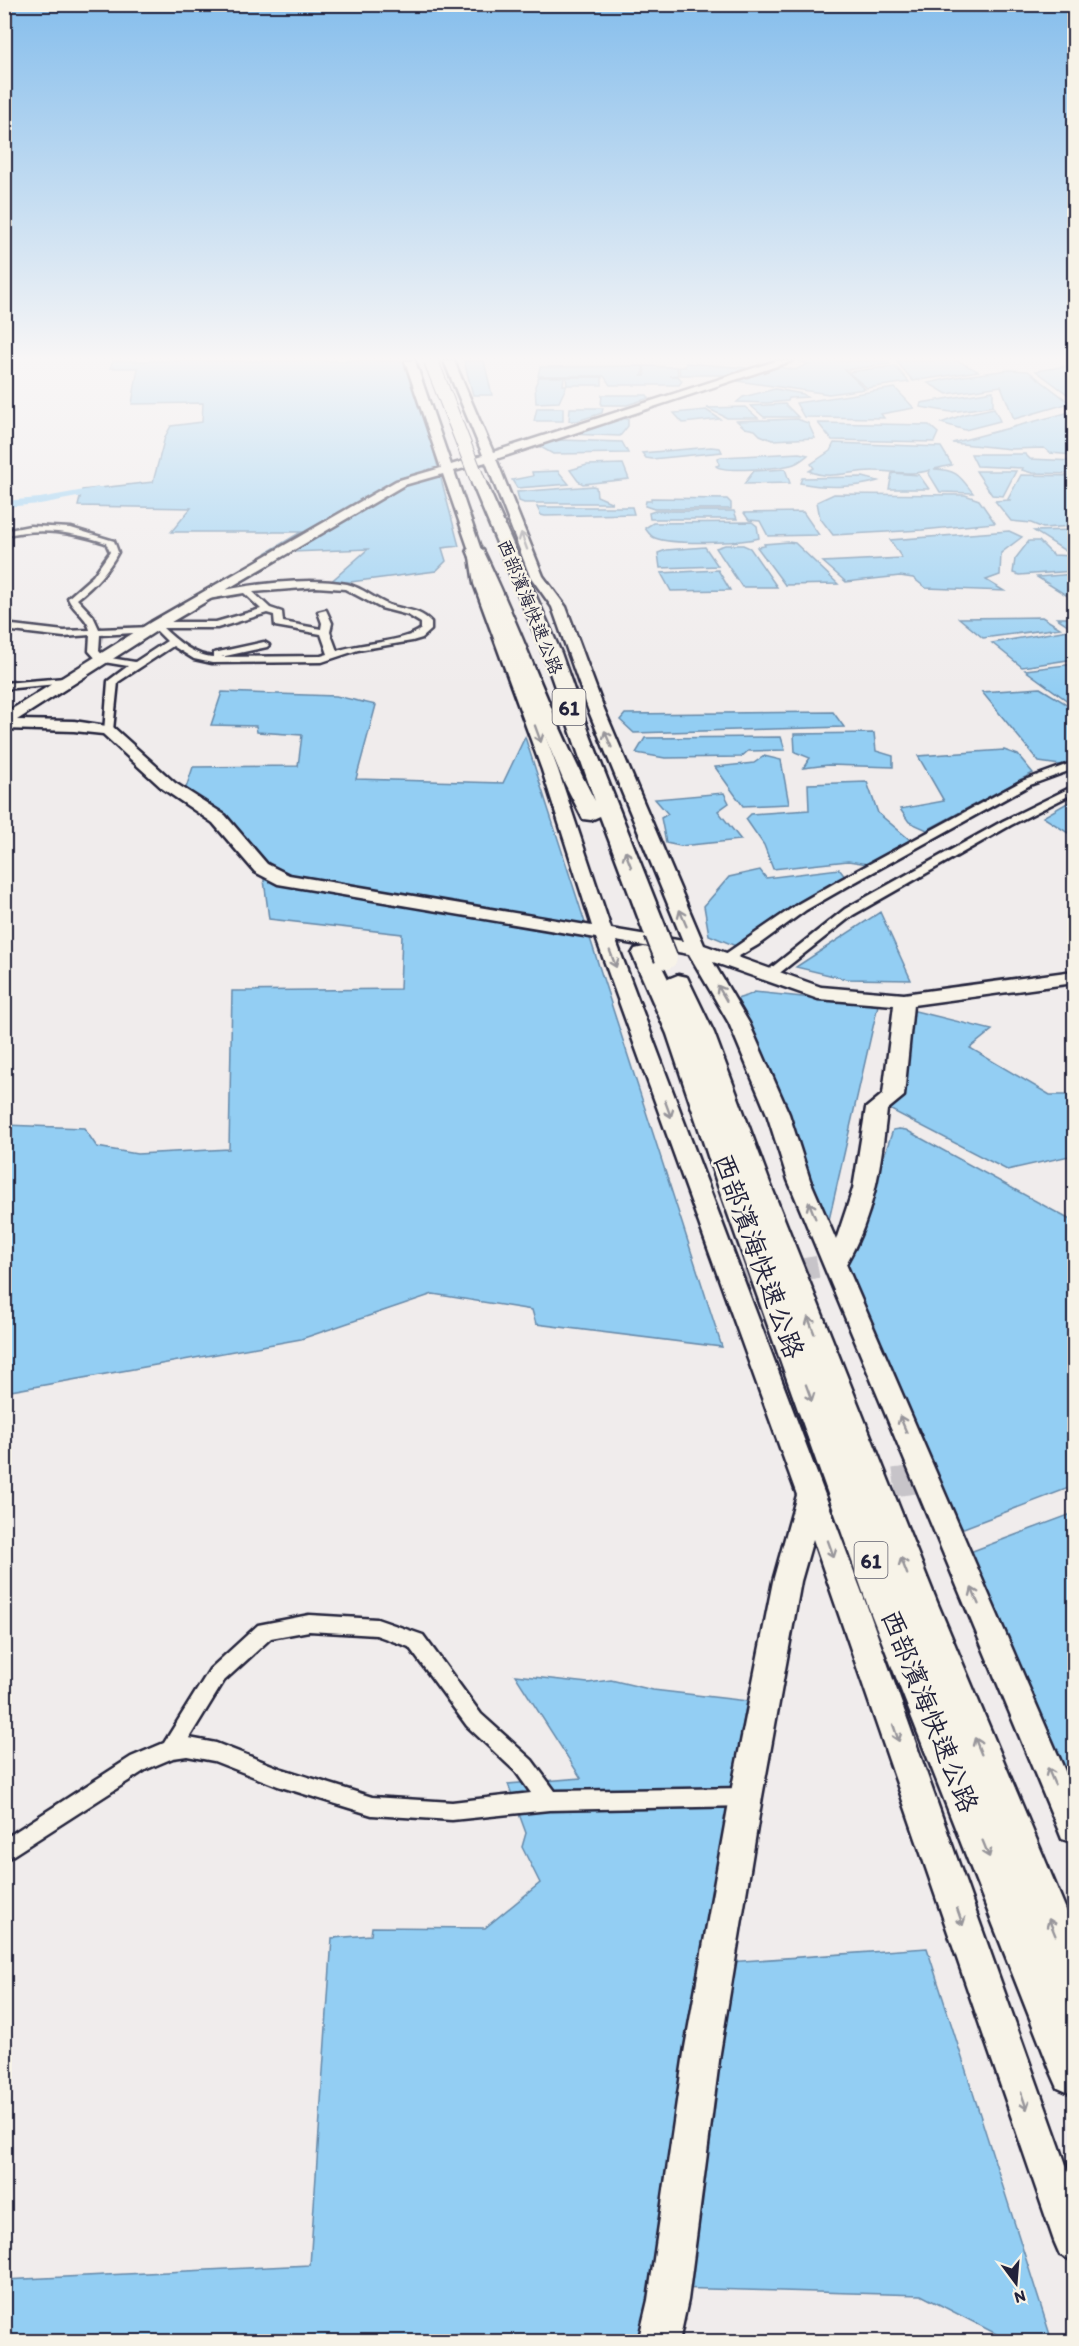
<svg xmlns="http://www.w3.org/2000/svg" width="1079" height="2346" viewBox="0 0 1079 2346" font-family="Itim,'LXGW WenKai TC',sans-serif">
	<rect width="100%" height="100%" fill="#f0ecec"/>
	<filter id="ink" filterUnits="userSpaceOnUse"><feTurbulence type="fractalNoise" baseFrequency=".0167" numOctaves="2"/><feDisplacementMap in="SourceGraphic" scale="12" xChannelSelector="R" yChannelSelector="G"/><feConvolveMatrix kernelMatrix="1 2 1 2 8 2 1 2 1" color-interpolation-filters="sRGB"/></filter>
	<g filter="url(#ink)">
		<path fill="#93cef3" stroke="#6689a9" stroke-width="1.5" d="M113,361h292l19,54 35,131 -17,2 4,13 -10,10 -109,14 41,-36 -102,4 35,-21h-130l20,-24 -113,-2 4,-16 71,-8 12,-45 6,-11 31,-4 1,-19 -71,1 6,-36h-28z
			M464,361h20l8,34h-19z
			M799,361h89l2,3 -45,6 20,19 -36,5 -92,-13 42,-14 16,3 13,-6z
			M896,361h62l20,10 -65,10z
			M686,363l61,5 -21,7h-46l-1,-8h6z
			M1074,365v34l-38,-28z
			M643,366v9l-2,1h4l-1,-10 33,1 1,8 -8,1h8l4,5 -3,4h-69l-6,-9h-66l2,-9z
			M895,366l14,16 -42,6 -19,-16z
			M1009,370l19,1 42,32 -56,16 -13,-33 -54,8 -19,-11 28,-6z
			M539,377h25l-1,8h4l-1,-8h36v8h-35l-8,17 -23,1 -1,-17z
			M895,388l19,20 -33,6 3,4 -80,-1 -8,-14z
			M775,389l28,5 4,3 -18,1 -1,3 -21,2 -30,-1 6,-5z
			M993,391v15l-42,6 -31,-5 1,-4z
			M602,395h45l2,3 -22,7h-26z
			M785,404l13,13h-34l-13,-11z
			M745,407l13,11h-31l-20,-10z
			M537,408h26v13h-29z
			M570,408h33l-1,5 -25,8h-8z
			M994,408l6,13 -35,9 -24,-7 24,-9z
			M706,410l14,9 -37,4 -9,-10z
			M1074,411v44l-24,-2 -6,-5 -33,1 -59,-6z
			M619,418l9,1v7l-8,10 -51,-2z
			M797,419l11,4 7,15 -43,2 -12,-5 -5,-5 -10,-2 -8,-7z
			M818,423l111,2 9,8 -4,9 -102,-2z
			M561,440l61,2 6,11 -75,1 -16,-9z
			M834,443l107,4 11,18 -18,4c23,1 25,6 39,24l-33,-1 -11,-18 1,-4c-17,6 -38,1 -56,1 -21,-1 -45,10 -65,0l5,-3 -3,-4 19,-13z
			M711,447l9,1 2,4 -70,7 -6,-1 -4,-5z
			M799,453l9,2c-5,4 -11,9 -17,10 -12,3 -68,8 -75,1l3,-1 -1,-7 3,-1z
			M971,454h54l5,5 44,2v13l-42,-1 -10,-3 1,-2 -46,-2z
			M623,464l6,15 -46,5 -5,-3 -8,-11 17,-5z
			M785,469l5,14 -46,1 10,-13z
			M558,471l11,13 -52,4 -5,-8 21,-4 -1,-4z
			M976,471h40l-13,25 -11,-1z
			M892,473l27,2 10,14h-40z
			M1021,475l53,1v50l-31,2 -12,-5 -20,-2 -16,-20 15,-1 -2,-1z
			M863,477l15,4c-23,7 -54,7 -78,2l2,-5z
			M593,486l3,1 1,9 16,7h-89l-5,-2 -2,-9z
			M834,494l131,1 14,5 16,23 -73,7 -89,5 -13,-17 -3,-16z
			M651,498l76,1 4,4v6h-77l-9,-3 1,-5h5z
			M537,507h95l2,7 -89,2 -4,-1z
			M655,511h79l3,8h-87l-1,-6z
			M803,512l16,23 -51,1 -8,-15 -11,-1 -5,-7z
			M752,522l5,4 2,12c-18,5 -87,7 -104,0 -5,-2 -7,-6 -10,-10l8,-5z
			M1074,530v22h-7l-33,-21z
			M1009,531l13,6 -21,16 -1,22 -14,5 18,11 -78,-3 -13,-10 -13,-2 -54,6 -23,-20 79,-4 -12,-18z
			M1029,541h10l14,14 21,1v15l-55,4 -6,-2 2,-14z
			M788,542l7,1 43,41 -53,1 -28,-38 8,-1 -1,-2z
			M725,545h18l7,3 27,39h-35l-26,-39z
			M705,547l13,19 -58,2 -2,-15 8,-3z
			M718,570l12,20 -59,1 -10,-18z
			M1074,574v20l-8,1 -29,-18z
			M1042,617l18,11 -77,10 -24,-20z
			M1057,618h10l7,4v37l-52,8 -30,-24 82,-14z
			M1074,664v40h-2l-47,-34z
			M1040,688l25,15 9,9v49l-14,4 -21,-3 -57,-70z
			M222,692l114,4 40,9 -20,74 147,4 22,-46 197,610 -186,-23 -4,-14 -99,-16 -132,45 -296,53v-267l79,3 13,19 40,7 92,-5 3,-158 168,-2 2,-55 -133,-15 -7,-55 -76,-76 7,-21 105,-1 4,-31 -45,-3 -1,-6 -45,-1z
			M833,712l11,15 -210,6 -14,-13 5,-6z
			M874,733l2,18 17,5v11l-65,-2 -25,3 7,-10 -15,-6 -1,-18z
			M781,737l4,13 -37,1 -7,6 -76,1 -29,-5 9,-15z
			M1004,750l14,5 15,18 -106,57 -18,-8 -9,-13 44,-8 -26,-45z
			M764,756l17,4 8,44 -46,2 -28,-39 39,-4z
			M867,782l11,31 32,27 -42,24 -20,-3 -75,8 -9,-24 -18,-26 5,-5 58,-4 -1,-26z
			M724,793l5,10 -11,8 23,29 -61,6 -14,-3 -5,-25 7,-4 -13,-15z
			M1074,799v33l-6,1 -25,-16z
			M839,869l7,9 -108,69 -29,-12 -5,-29 25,-29 31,-7 6,8z
			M880,912l31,68 -65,-1 -50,-12z
			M754,992l124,13 -52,228 -98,-229c10,-8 20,-6 26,-12z
			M903,1008l89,22 -22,18 80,47h24v60l-67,15 -116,-60 -8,-12z
			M899,1129l7,1 168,92v264l-121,46 -110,-258 50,-144z
			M1074,1513v306l-112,-264z
			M515,1675l73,8 23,-3 42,10 94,11 -47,263 227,-16 125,393h-42l-89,-46 -249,-7 -18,53h-649l-1,-61 306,-15 22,-327 39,-3 1,-8 113,1 55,-45 -18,-36 4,-14 -18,-49 73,-6z"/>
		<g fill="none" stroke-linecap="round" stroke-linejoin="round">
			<path fill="#93cef3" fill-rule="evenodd" d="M101,487l3,1v4l-64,12 -36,3v-6l36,-3z"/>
			<path stroke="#c7c4c9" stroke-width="22" stroke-dasharray="22 11" stroke-linecap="butt" d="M731,1282l103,-18"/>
			<path stroke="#c7c4c9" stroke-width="28" stroke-dasharray="28 14" stroke-linecap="butt" d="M811,1494l115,-16"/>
			<defs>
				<path id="street" d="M30,526l41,2 43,13 4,11c-10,19 -24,34 -41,47l16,17 6,13 54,-2v-4l3,-1h60l45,-13 -17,-16 -36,6 -4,-3 1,-2c41,-9 101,-18 142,-10 16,4 27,15 42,21 15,5 30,4 42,17v8l-9,8 -10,3 -54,9 -36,12 -110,1 -18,-4 -21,-13 -55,36 -5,48 -9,2 4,-51 20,-15 -30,-5 -9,-10 1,-16 -26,2 -60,-7v-6l60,7 26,-1c-3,-14 -17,-19 -22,-32l25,-22 17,-24 -4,-9c-34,-11 -66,-16 -102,-7v-5zM316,587l29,2 36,19 27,7 13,8v6c-15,13 -62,14 -84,22l-7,-19 2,-9 -6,-13 -8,2 4,11 -1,6 -38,-7 -1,-10 -12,-4 -17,-16zM267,613l7,2 1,11 46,8 7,20 -7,2 -100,1 46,-10 2,-2 -5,-3 -50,11v4c-20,-1 -38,-17 -51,-29h54zM155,629l12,12 -32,21 -31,-5 -5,-6 1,-16 50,-3z
					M65,678l5,3 -2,2 -64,6v-6z
					M1074,762v7l-44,16 -182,101 -42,24 -48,35 -29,17 -5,1 -6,-4 80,-55 42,-24 182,-99z
					M1074,786v7l-63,32 -158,90 -81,64h-10l-1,-3 84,-67 158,-88z
					M309,1615l68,4 46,16 58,79 51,46 23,31 191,-3 8,2 3,7 -3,7 -8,2 -197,4 -97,10 -80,-5 -94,-29 -64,-25 -27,-5 -14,2 -26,11 -143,92v-22l127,-82 33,-14 46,-74 48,-44zM309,1631l67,4 33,12 58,79 49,46 15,21 -79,9 -80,-5 -90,-28 -66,-26 -27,-5 35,-57 47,-43z"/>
				<path id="secondary" d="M405,361h10l36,104 32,-10 -39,-94h10l39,91 283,-91h16l-296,98 47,117 23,31 38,102 100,236 117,42 83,7 170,-23v12l-161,22 -9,91 -17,14c-6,55 -13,106 -41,154l228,528v51l-12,-4 -4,-10 -270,-649 -21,-66 -38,-91 -40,-69 -73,-13 252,668 206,578v74l-14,-6 -6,-14 -241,-702 -12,42 -39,216 -42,256 -32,247 -9,42h-41l10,-42 36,-247 46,-256 43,-216 24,-86 -201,-557 -318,-54 -23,-12 -42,-49 -50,-34 -60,-55 -29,-3 -70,-2v-15l147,-92 245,-141 45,-13zM486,462l44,114 22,31 36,102 95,232 -72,-12 -53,-159 -70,-186 -7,-34 -27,-79zM443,474l26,76 5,34 68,186 50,156 -303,-51 -22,-11 -42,-49 -50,-32 -62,-56 -39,-6 -57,-1 144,-92 243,-143zM713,962l105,37 76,6 -11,89 -17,14 -13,81 -17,51 -26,-60 -21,-66 -40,-91z"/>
				<path id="highway" d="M479,479l7,4 75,170 30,85 77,195 -4,5 -8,2 -8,-2 -4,-5 -44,-117 -9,4 -8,-1 -19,-37 -97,-232 8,-5 8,5c40,82 69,170 112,251l-52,-148 -71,-170z
					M644,947l9,2 15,30 10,-4 9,2 27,56 56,150 167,419 137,327v73l-7,-2 7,17v78l-16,-7 -7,-16 -183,-466 -151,-423 -50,-149 -35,-80 3,-5z"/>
			</defs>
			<use href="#street" stroke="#22223b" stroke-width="5"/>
			<use href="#secondary" stroke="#22223b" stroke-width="5"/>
			<use href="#highway" stroke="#22223b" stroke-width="5"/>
			<use href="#street" fill="#f7f3e8" fill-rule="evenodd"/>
			<use href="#secondary" fill="#f7f3e8" fill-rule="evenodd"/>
			<use href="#highway" fill="#f7f3e8" fill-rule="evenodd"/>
			<defs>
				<path id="highway-bridge-far1" d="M431,361l48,122"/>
				<path id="highway-bridge" d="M656,933l10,25"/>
			</defs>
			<use href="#highway-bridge-far1" stroke="#22223b" stroke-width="16" stroke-linecap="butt"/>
			<use href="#highway-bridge" stroke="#22223b" stroke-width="26" stroke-linecap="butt"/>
			<use href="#highway-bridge-far1" stroke="#f7f3e8" stroke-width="14"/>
			<use href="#highway-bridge" stroke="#f7f3e8" stroke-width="22"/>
		</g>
		<defs><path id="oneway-shaft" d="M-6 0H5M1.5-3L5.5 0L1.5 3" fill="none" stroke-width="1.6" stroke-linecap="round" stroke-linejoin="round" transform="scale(1.5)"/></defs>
		<g stroke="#97959a">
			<use href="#oneway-shaft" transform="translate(524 541) rotate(-110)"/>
			<use href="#oneway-shaft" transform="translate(538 734) rotate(70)"/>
			<use href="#oneway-shaft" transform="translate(608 739) rotate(-113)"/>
			<use href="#oneway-shaft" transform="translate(628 859) rotate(-111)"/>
			<use href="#oneway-shaft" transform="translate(683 918) rotate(-113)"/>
			<use href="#oneway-shaft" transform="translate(613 959) rotate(69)"/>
			<use href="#oneway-shaft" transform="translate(722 993) rotate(-120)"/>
			<use href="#oneway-shaft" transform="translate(668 1109) rotate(70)"/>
			<use href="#oneway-shaft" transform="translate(812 1210) rotate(-112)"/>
			<use href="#oneway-shaft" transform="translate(811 1325) rotate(-111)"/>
			<use href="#oneway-shaft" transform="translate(809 1393) rotate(70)"/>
			<use href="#oneway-shaft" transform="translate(903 1424) rotate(-113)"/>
			<use href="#oneway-shaft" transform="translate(831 1549) rotate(70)"/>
			<use href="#oneway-shaft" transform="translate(904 1566) rotate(-111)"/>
			<use href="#oneway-shaft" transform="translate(975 1596) rotate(-113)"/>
			<use href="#oneway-shaft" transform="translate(896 1733) rotate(71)"/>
			<use href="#oneway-shaft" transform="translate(978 1746) rotate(-112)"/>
			<use href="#oneway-shaft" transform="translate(1051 1776) rotate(-113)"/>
			<use href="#oneway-shaft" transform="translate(986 1849) rotate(68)"/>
			<use href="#oneway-shaft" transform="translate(960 1917) rotate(71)"/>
			<use href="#oneway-shaft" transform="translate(1052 1927) rotate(-112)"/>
			<use href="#oneway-shaft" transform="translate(1024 2101) rotate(71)"/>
		</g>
	</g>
	<linearGradient id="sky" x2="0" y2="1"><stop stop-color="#86beec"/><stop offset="0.52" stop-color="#f8f6f6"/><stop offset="1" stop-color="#f8f6f6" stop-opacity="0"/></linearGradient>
	<rect width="1079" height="690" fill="url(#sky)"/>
	<g text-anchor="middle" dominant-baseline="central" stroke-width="5" stroke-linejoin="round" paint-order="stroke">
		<g font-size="18" fill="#22223b" stroke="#f7f3e8">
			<text transform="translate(530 607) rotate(68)">西部濱海快速公路</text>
		</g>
		<g fill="#f7f3e8" stroke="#62616f" stroke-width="1.5">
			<rect x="552.5" y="689" width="33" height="36" rx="4.5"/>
			<rect x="854.5" y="1542" width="33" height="36" rx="4.5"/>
		</g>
		<g font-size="21" font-weight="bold" fill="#22223b">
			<text x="569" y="707">61</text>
			<text x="871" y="1560">61</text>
		</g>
		<g font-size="27" fill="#22223b" stroke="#f7f3e8">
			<text transform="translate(759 1256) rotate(70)">西部濱海快速公路</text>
			<text transform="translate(930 1711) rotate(68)">西部濱海快速公路</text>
		</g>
	</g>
	<rect width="1079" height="2346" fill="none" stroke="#f7f3e8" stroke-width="24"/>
	<rect x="12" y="12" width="1055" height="2322" fill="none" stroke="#22223b" stroke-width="2" filter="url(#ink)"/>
	<g transform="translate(1016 2283) rotate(164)" stroke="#f7f3e8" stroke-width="4.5" paint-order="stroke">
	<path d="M0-4.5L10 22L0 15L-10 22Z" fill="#22223b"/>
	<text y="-9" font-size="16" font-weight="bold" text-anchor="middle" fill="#22223b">N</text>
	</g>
</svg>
